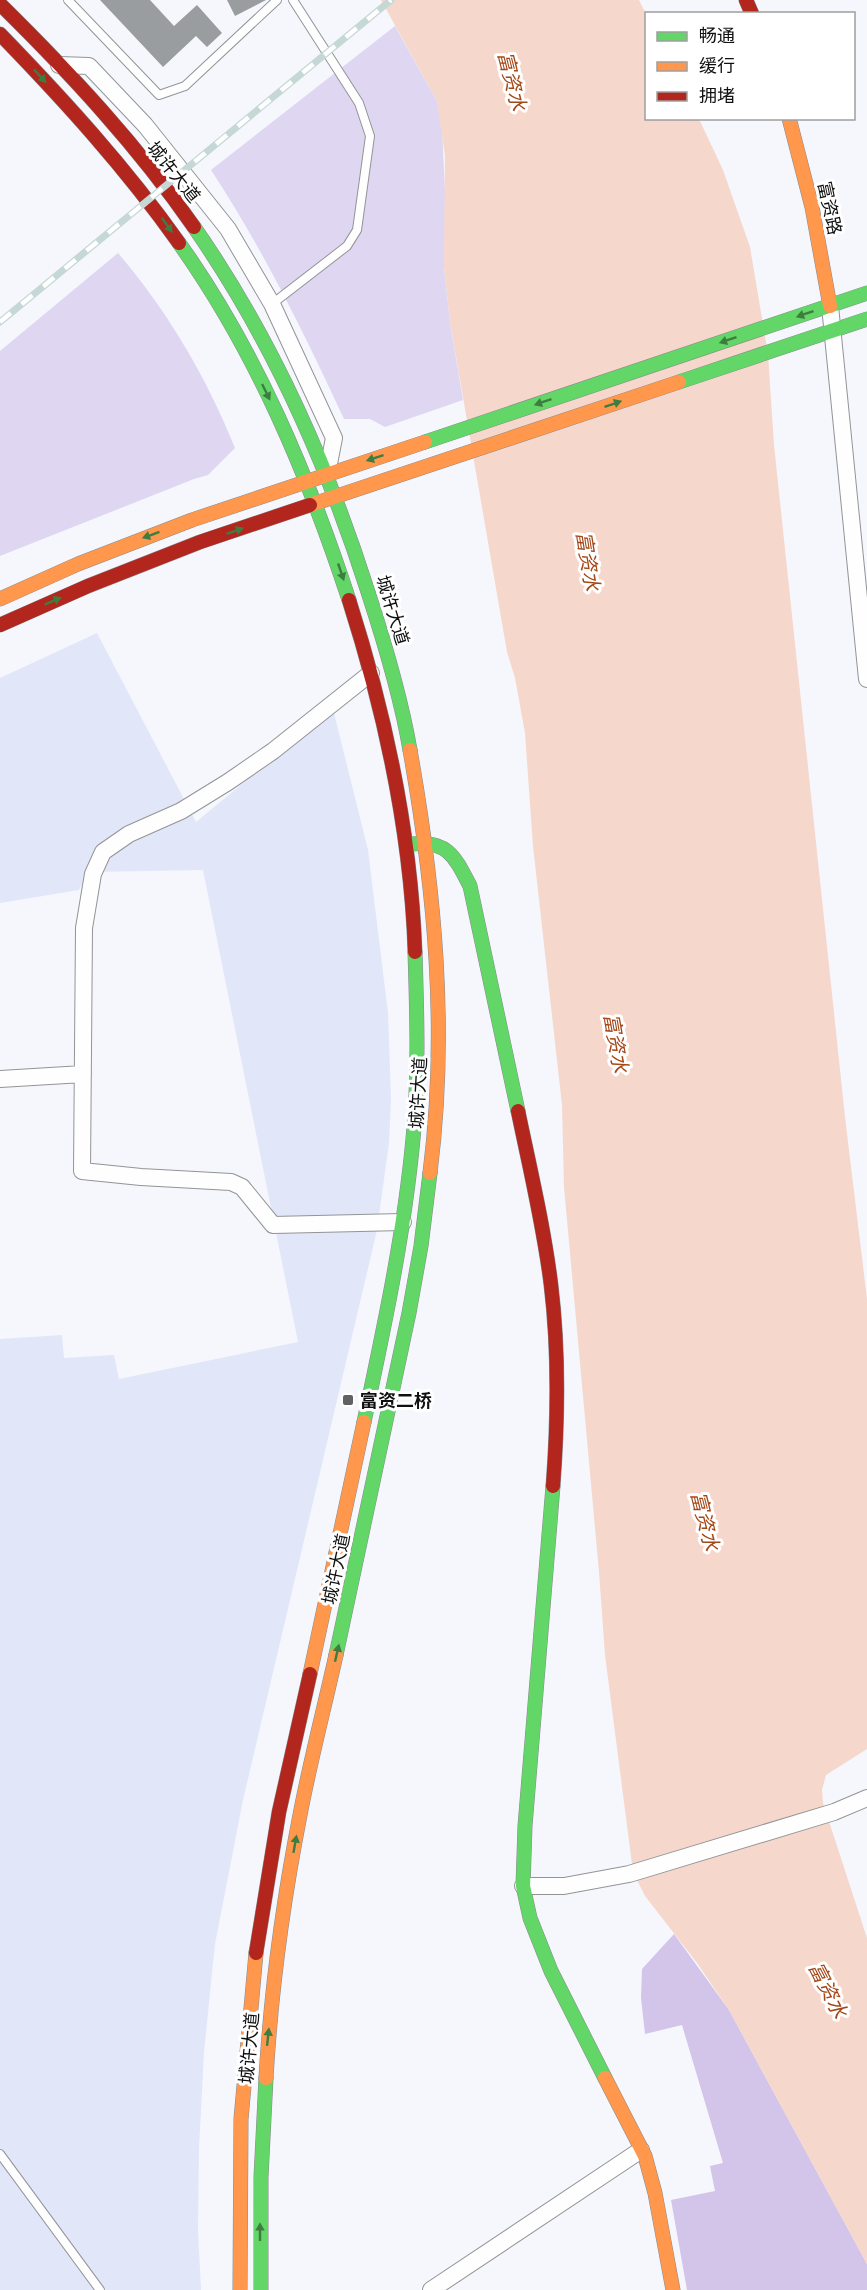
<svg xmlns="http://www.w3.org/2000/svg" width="867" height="2290" viewBox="0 0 867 2290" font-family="'Source Serif 4','Noto Sans SC',serif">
	<rect width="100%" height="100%" fill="#f5f7fc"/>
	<path fill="#e2e6f9" d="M97,633l99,189 137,-113 35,141 20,163 3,86 -2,44 -12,87 -134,570 -28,144 -11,108 -5,96 -1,83 3,59h-201v-951l62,-4 2,23 50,-3 5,24 179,-37 -95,-472 -115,2 -9,18 -79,13v-225z"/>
	<path fill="#dfd6f2" d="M395,26l42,75 5,27 4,84 -2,55 6,55 13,78 -78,27 -15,-8h-26c-40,-86 -81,-170 -133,-249z
		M118,253c50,59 88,123 117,195l-27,27 -14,4 -194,77v-205z"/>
	<path fill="#d3c4ea" d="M674,1934l55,76 138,254v26h-180l-16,-90 44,-9 -5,-25 13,-3 -41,-138 -37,9 -4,-36 1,-29z"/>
	<path fill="#f6d7cc" d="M381,0h258l7,14v104l53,1 24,51 27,77 18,107 6,91 71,672 22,182v450l-41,26 -4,15 1,13 44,135v326l-138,-254 -32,-47 -52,-67 -12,-24 -28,-217 -6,-83 -35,-385 -2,-82 -29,-259 -8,-113 -10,-55 -8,-26 -57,-330 -6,-55 1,-111 -8,-55z"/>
	<path fill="#9a9da0" d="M100,0h50l24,26 23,-21 25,28 -15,14 -11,-11 -33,31z
		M227,0h39l-31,16z"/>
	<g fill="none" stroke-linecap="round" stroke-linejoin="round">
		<defs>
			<path id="lane" d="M68,0l91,95 26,-9 92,-86
				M272,304l75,-58 10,-16 13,-94 -11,-33 -66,-103
				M0,2154l100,136"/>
			<path id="street" d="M59,65l30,1 56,59 83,104 44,75 62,134 -7,36
				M830,306l37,373
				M371,673l-98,78 -45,31 -47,29 -52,23 -26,18 -10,22 -9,54 -2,243 59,6 90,5 11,5 31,38 130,-3
				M0,1079l83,-5
				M523,1886h41l65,-12 205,-62 33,-14
				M431,2290l210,-140"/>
			<path id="fast" d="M194,227c78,112 133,236 174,365 17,52 33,105 42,158
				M179,243c77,108 129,232 170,357
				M679,382l188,-63
				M425,442l442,-149
				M412,844c36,-4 43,13 58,42l48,225
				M364,1422c20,-94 40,-187 49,-283 6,-62 4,-124 2,-187
				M553,1486l-28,340 -2,60 7,32 21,53 54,107
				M336,1655l73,-342 12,-67 9,-73
				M261,2290v-113l5,-99"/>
			<path id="slow" d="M789,118l23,89 18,99
				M310,505l369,-123
				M0,599l78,-35 114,-44 233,-78
				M410,750c25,141 38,280 20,423
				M310,1674l54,-252
				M266,2078c5,-88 17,-176 34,-263 10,-53 24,-106 36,-160
				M605,2078l40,78 10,37 18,97
				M240,2290l1,-171 15,-166"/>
			<path id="jam" d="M746,0l6,14
				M0,4c70,69 138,142 194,223
				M0,34c64,66 126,134 179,209
				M349,600c36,113 62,234 66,352
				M0,625l88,-39 112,-44 110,-37
				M518,1111c12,58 26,116 33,174 8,66 7,135 2,201
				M256,1953l23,-141 31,-138"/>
		</defs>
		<use href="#lane" stroke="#939496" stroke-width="10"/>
		<use href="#street" stroke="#939496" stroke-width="18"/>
		<use href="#fast" stroke="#8a8b8d" stroke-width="15"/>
		<use href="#slow" stroke="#8a8b8d" stroke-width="15"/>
		<use href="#jam" stroke="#8a8b8d" stroke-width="15"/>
		<use href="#lane" stroke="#fefeff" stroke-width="8"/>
		<use href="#street" stroke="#fefeff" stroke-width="16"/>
		<use href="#fast" stroke="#63d668" stroke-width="14"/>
		<use href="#slow" stroke="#ff974d" stroke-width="14"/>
		<use href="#jam" stroke="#b3261e" stroke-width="14"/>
		<defs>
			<path id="rail" d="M0,322l391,-322"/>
		</defs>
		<use href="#rail" stroke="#c5d8d6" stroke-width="7"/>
		<use href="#rail" stroke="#fff" stroke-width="4.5" stroke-dasharray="14" stroke-linecap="butt"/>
	</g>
	<defs><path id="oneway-solid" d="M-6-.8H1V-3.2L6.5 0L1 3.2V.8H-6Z" transform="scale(1.5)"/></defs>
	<g fill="#3e7d40">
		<use href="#oneway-solid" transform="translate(40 76) rotate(47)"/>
		<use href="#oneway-solid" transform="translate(167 225) rotate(54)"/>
		<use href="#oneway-solid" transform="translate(805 314) rotate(161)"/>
		<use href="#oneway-solid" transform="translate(728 340) rotate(161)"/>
		<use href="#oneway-solid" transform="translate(266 392) rotate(64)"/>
		<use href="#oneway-solid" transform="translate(543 402) rotate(161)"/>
		<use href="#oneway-solid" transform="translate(613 404) rotate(-19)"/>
		<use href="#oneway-solid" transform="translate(375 458) rotate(162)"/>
		<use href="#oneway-solid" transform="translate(235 531) rotate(-19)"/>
		<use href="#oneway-solid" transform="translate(151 535) rotate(160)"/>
		<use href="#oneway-solid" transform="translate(341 572) rotate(71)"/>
		<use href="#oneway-solid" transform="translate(53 601) rotate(-24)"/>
		<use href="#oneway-solid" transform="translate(337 1653) rotate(-77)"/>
		<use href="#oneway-solid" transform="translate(295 1844) rotate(-80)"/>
		<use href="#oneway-solid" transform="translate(268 2037) rotate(-84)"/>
		<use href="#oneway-solid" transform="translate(260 2232) rotate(-90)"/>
	</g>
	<rect fill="#606163" stroke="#fff" stroke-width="2" x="342" y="1394" width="12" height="12" rx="3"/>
	<g text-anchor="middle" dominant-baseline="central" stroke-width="6" stroke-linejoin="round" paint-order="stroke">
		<g font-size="18" fill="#101010" stroke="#fff">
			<text transform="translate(174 172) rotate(51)">城许大道</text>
			<text transform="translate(830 208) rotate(78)">富资路</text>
			<text transform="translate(393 610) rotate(73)">城许大道</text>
			<text transform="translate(418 1093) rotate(-87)">城许大道</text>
			<text transform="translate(336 1569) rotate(-78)">城许大道</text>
			<text transform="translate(249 2048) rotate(-85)">城许大道</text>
		</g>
		<g font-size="18" font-weight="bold" fill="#101010" stroke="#fff" text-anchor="start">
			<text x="360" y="1400">富资二桥</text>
		</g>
		<g font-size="20" font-style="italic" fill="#a44717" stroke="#fff">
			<text transform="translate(512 81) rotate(76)">富资水</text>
			<text transform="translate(588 561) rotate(81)">富资水</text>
			<text transform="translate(616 1043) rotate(80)">富资水</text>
			<text transform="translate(705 1521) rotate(76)">富资水</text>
			<text transform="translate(828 1990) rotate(63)">富资水</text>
		</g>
	</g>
	<rect x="645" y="12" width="210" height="108" fill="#ffffff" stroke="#9f9f9f" stroke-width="1.5"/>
	<rect x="657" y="32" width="30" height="9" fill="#63d668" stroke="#9f9f9f" stroke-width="1.5"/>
	<text x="699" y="42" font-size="18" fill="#101010">畅通</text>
	<rect x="657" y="62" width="30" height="9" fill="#ff974d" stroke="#9f9f9f" stroke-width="1.5"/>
	<text x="699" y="72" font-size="18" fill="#101010">缓行</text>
	<rect x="657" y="92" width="30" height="9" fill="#b3261e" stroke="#9f9f9f" stroke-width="1.5"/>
	<text x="699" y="102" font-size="18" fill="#101010">拥堵</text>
</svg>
